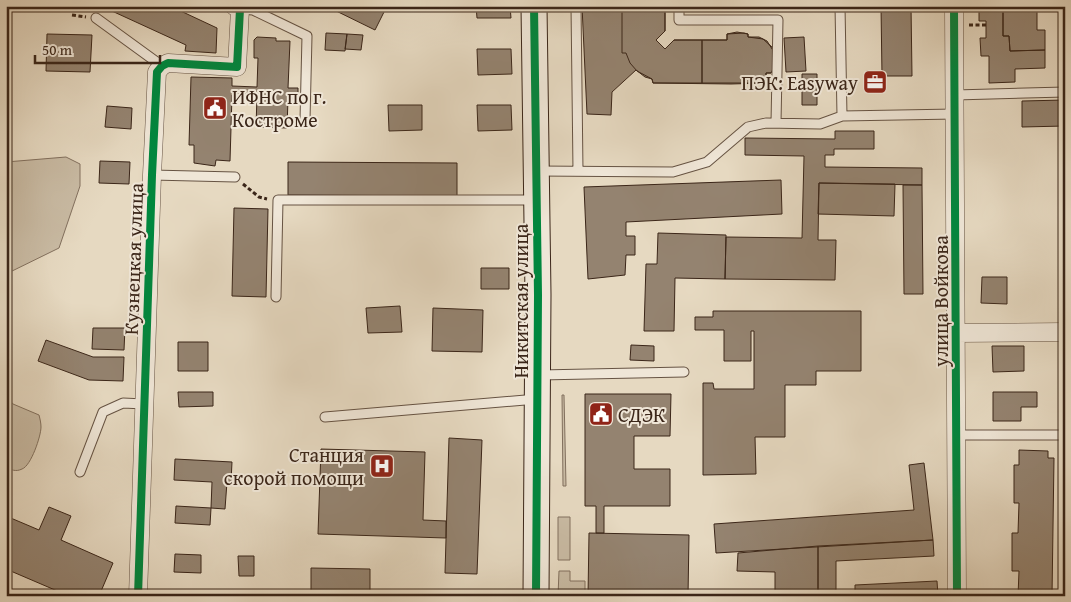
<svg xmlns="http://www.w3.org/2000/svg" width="1071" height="602" viewBox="0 0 1071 602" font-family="'Gentium Book Plus',serif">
	<rect width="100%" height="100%" fill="#e6d9c1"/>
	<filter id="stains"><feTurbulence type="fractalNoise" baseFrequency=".004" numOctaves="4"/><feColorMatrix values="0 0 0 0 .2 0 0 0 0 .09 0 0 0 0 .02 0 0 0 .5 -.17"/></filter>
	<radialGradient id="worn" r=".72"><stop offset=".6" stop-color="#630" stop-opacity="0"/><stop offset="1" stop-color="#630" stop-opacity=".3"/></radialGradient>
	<path fill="#c9bba4" stroke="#82705e" d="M66,157l14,7v22l-21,62 -53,26v-112z
		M562,395h2l2,91h-3z
		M6,396l7,8 26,11c1,4 2,8 2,12 0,9 -10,39 -19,42 -6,3 -11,1 -16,-2z
		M558,517h12v43h-12z
		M559,571h11v10h15v15h-27z"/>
	<path fill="#948370" stroke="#3b2619" d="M101,6h69l47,22 -1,25 -31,-2 1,-6z
		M326,6h61l-12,24z
		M476,6h34l1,12h-34z
		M582,6h83v25l-9,9 9,9 9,-9h53v-6l17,-1 4,1v3h11l8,4 7,11 1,13 -4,8h-5v10l-35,1 -78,-1 -1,-4 -7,-2 -9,-7 -24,22 -1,23 -24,-1z
		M622,6h43v25l-9,9 9,9 9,-9h28v43h-49l-1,-4 -15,-8 -7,-8 -4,-10h-4z
		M881,6h30l1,70h-30z
		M979,6h24v30h6l1,15 35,-1v18l-30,1v13l-26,1v-27h-8l-1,-18h6v-17h-7z
		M1003,6h34v24h8v20l-35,1 -1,-15h-6z
		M737,32l11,2v3l15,2 10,9 2,6 -1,15 -3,4h-5v10h-64v-43h25v-6z
		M326,33l21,1 -2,17 -20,-1z
		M47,34l45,1 -2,37 -44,-1z
		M347,34l16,1 -2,15 -16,-1z
		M257,37l19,1v3h14l-2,47h10v11h-10l-1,29 -31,-1 1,-31 -25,-1 -2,66 -14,-1 -1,6 -21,-3v-18h-5l2,-68 41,1v8l25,1 1,-29h-4v-18z
		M804,37l2,34 -20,1 -2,-34z
		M477,49h34l1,25 -34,1z
		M802,74h15v31h-15z
		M1065,100v26l-43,1v-26z
		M388,105h34v25l-33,1z
		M477,105h34l1,25 -34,1z
		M107,106l25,2 -1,21 -26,-2z
		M835,131h39v18h-40v6h-9v12l97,1v17l-103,-2 -1,57h18l-1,40 -110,-1 1,-42 76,1 2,-82 -59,-1v-17l90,1z
		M100,161l30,1 -1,22 -30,-1z
		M288,162l169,1v33l-169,-1z
		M781,180l1,34 -156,8v14h9v19h-9l-1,20 -37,4 -4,-92z
		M819,183l76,1 -1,32 -76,-2z
		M903,185h19l1,109h-19z
		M234,208l34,1 -2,88 -34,-1z
		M658,233l68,2 -1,44 -50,-1 -1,53h-30l2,-67h11z
		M481,268h28v21h-28z
		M982,277h25v27l-26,-1z
		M400,306l2,26 -34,1 -2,-25z
		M433,308l50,2 -1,42 -50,-1z
		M713,311h148v60h-45v14h-31v52h-30l1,37 -53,1v-92h10l1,6h40v-58h-3v30h-27v-31h-29v-13h18z
		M93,328h32l-1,22 -32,-1z
		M46,340l47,17h31l-1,24 -34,-1 -51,-19z
		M178,342h30v29h-30z
		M631,345l23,1v15l-24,-1z
		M992,346h32v25l-31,1z
		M178,392h35v14l-34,1z
		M993,392h44v15h-16v14h-28z
		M585,394h86l-1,42h-36v33h36v37h-66v27h-8v-27h-11z
		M449,438l33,2 -5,134 -32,-1z
		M321,449l104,3 -2,68 23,1v17l-128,-4z
		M1019,450l29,1v7h6l-2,138h-34l1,-25h-7v-38h6l1,-30h-5v-38h5z
		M175,459l57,3 -1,20h-4l-2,27 -14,-1 1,-26 -38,-2z
		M924,463l9,77 -217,13 -2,-29 200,-14 -5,-45z
		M176,506l35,2 -1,17 -35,-2z
		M49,507l22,9 -10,24 52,23 -14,33h-30l-63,-27v-53l33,14z
		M589,533l100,2 -1,61h-100z
		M933,540l1,16 -98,5v35h-18v-50z
		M818,546v50h-43v-24l-38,-1 1,-18z
		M175,554l26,1v18l-27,-1z
		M238,556h16v20h-15z
		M311,568l59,1v27h-59z
		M937,581l1,15h-83v-11z"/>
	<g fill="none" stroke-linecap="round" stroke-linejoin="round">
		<defs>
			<path id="lane" d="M576,6l2,165
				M679,6v14h99l-2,103
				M840,6l2,110 113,-2
				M240,9l13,1 54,26 -2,84
				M96,18l66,48
				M955,95l110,-3
				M538,171l135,1 34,-10 41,-35 18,-4 54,1 22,-8
				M152,175l83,2
				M276,297l2,-97h258
				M540,375l144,-3
				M325,417l212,-18
				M958,435h107
				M80,472l23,-60 20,-9 21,1"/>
			<path id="street" d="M954,6l3,590
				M957,333l108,-1
				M138,596l14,-421 5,-103 5,-6 6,-3 69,4 3,-58 -6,-3"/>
			<path id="secondary" d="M534,6l4,289 -2,301"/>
		</defs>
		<use href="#lane" stroke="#665343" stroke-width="11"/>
		<use href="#street" stroke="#665343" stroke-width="19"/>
		<use href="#secondary" stroke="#3b2619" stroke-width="27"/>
		<path stroke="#3b2619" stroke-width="3" stroke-dasharray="4 2.5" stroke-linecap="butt" d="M72,15l14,2
			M969,25h17
			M243,184l16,13 8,2"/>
		<use href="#lane" stroke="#efe6d7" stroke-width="9"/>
		<use href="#street" stroke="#efe6d7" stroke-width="18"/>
		<use href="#secondary" stroke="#efe6d7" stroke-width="25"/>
		<defs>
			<path id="cycleway" d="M534,6l4,289 -2,301
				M954,6l3,590
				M138,596l14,-421 5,-103 5,-6 6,-3 69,4 3,-58 -6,-3"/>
		</defs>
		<use href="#cycleway" stroke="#efe6d7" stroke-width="11"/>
		<use href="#cycleway" stroke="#00873e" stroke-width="8"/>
	</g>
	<defs>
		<symbol id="office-square" viewBox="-11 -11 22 22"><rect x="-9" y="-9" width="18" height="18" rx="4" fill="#8f2418" stroke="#efe6d7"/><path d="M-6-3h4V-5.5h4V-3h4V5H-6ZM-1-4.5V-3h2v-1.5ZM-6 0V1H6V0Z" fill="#fff"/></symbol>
		<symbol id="civic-square" viewBox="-11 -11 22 22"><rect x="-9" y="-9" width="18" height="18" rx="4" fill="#8f2418" stroke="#efe6d7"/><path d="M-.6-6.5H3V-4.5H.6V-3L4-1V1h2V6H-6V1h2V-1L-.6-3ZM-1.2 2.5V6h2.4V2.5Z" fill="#fff"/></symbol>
		<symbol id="hospital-square" viewBox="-11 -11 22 22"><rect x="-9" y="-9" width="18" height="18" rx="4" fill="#8f2418" stroke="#efe6d7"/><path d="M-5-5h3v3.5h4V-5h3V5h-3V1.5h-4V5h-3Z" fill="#fff"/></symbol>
	</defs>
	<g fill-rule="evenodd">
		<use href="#office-square" x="861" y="68" width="28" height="28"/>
		<use href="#civic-square" x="201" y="94" width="28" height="28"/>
		<use href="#civic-square" x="587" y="400" width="28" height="28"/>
		<use href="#hospital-square" x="368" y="452" width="28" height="28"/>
	</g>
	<g text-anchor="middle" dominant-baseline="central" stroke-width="4" stroke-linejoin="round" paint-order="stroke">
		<g font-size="20" fill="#3b2619" stroke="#efe6d7" text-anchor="end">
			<text x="858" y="82">ПЭК: Easyway</text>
			<text x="232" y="96" text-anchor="start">ИФНС по г.<tspan x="232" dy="23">Костроме</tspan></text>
			<text x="618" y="414" text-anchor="start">СДЭК</text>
			<text x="364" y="454">Станция<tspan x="364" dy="23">скорой помощи</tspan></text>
		</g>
		<g font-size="20" fill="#3b2619" stroke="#efe6d7">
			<text transform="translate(133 259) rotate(-88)">Кузнецкая улица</text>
			<text transform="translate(520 301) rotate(-90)">Никитская улица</text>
			<text transform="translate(940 301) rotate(-90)">улица Войкова</text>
		</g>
	</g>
	<rect width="1071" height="602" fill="none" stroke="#e6d9c1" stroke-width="25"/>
	<rect x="8" y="8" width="1056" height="587" fill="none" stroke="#3b2619" stroke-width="2.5"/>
	<rect x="12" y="12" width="1046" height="577" fill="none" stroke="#3b2619"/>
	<path d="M35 55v8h125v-8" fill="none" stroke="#3b2619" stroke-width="2.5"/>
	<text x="42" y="55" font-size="15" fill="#3b2619" stroke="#efe6d7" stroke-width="4" paint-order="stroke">50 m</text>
	<rect width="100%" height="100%" filter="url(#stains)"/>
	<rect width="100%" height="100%" fill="url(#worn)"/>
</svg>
